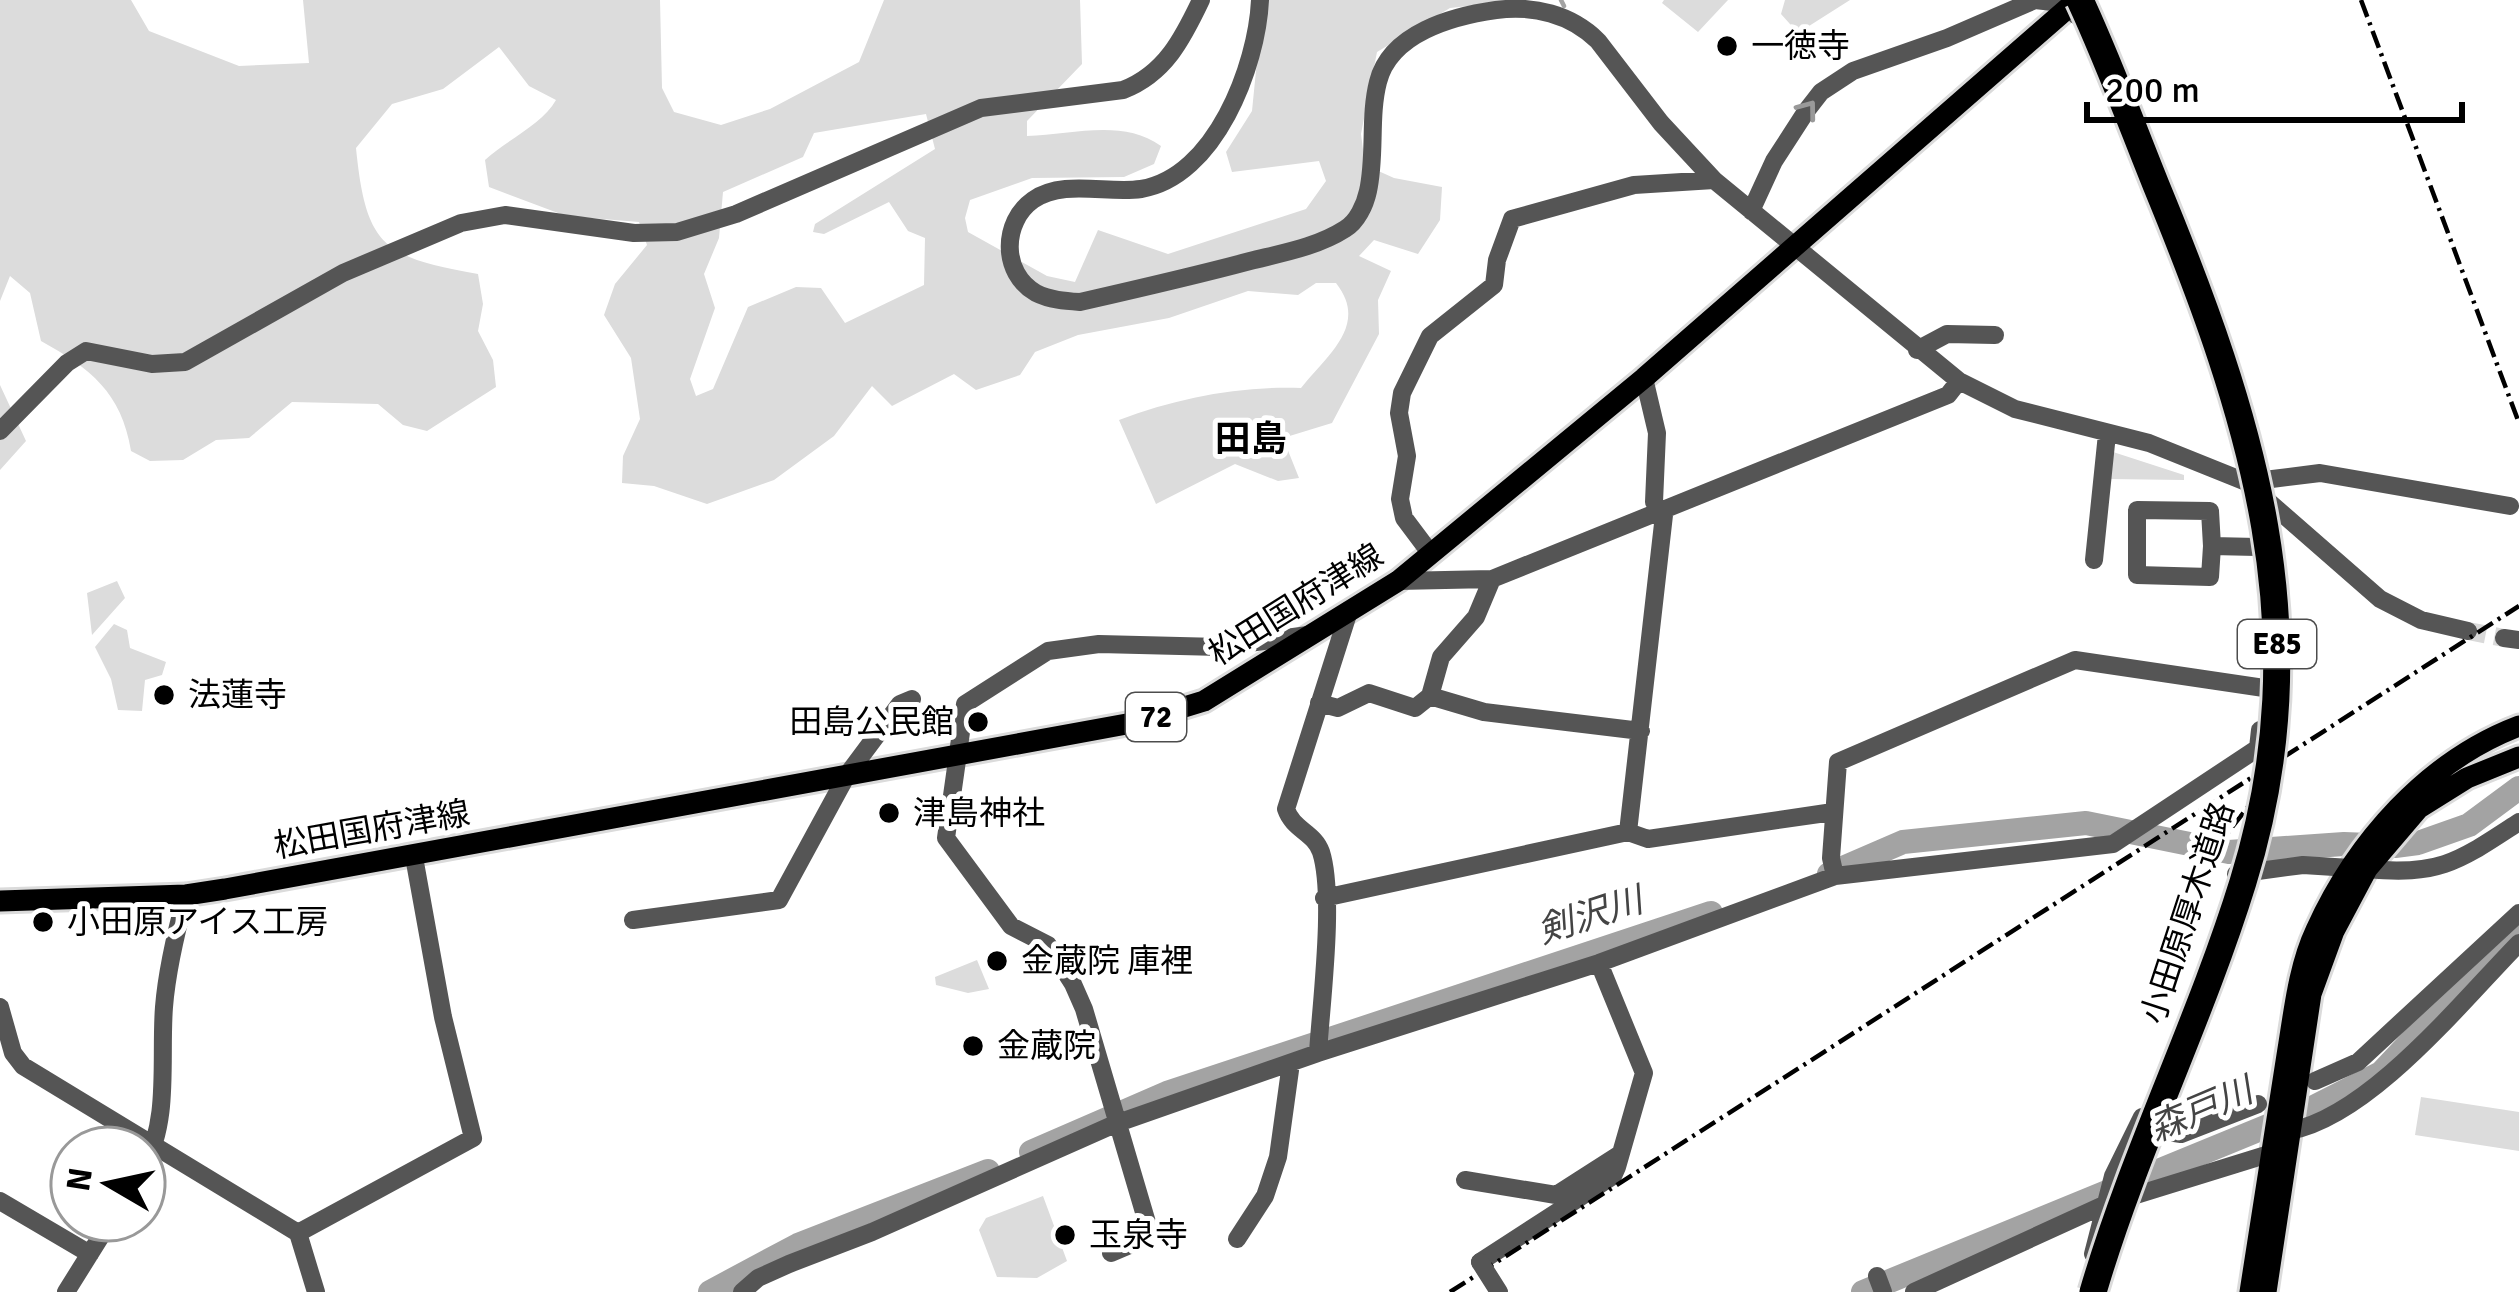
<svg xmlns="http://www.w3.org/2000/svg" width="2519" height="1292" viewBox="0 0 2519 1292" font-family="Signika,'Noto Sans JP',sans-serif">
	<rect width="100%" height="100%" fill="#fff"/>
	<path fill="#dcdcdc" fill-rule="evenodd" d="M0,0h131l18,31 90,35 70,-3 -6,-63h357l2,88 12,24 47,13 49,-16 89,-47 25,-62h196l2,64 -55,57v15c45,-1 95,-18 134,10l-7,18 -30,13 -92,1 -62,22 -5,18 3,14 79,44 28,6 23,-52 70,24 138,-45 20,-28 -7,-20 -87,11 -6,-20 26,-41 11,-111h259l-72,8 -73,44 -16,82 4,31 29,13 48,9 -2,33 -22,34 -44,-14 -15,16 32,15 -13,29 1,34 -47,89 -49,15 16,40 -21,3 -43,-17 -79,40 -37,-84c59,-22 118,-34 182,-32 27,-34 68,-63 35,-105h-20l-18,12 -50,-4 -79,27 -91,17 -43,17 -15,23 -44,15 -22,-16 -62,32 -20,-20 -38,50 -60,44 -67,24 -53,-18 -32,-3 1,-27 17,-37 -9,-61 -27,-43 11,-31 32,-39 -8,-23 -73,-6 -77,-29 -4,-27c23,-21 58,-36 71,-60l-27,-14 -30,-39 -56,42 -51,15 -36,44c10,100 28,109 122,126l5,30 -5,27 15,29 3,27 -69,44 -24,-6 -25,-21 -86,-2 -43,36 -33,2 -33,20 -33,1 -19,-10c-10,-59 -40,-82 -90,-110l-11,-48 -20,-17 -10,25zM926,114l9,35 -120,75 -2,8 11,2 65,-32 19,29 17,7 -1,47 -79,38 -24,-35 -25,-1 -48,20 -35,82 -17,7 -6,-17 25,-71 -11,-34 15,-36 4,-46 80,-35 11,-24z
		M1664,0h64l-30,32 -36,-29z
		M1785,0h65l-52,33 -17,-19z
		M0,385l26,56 -26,29z
		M2110,451l74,24v5l-76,-1z
		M117,581l8,17 -33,37 -5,-42z
		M114,624l13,6 3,18 36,14 -4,13 -17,5 -3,31 -24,-1 -7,-31 -16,-32z
		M977,960l12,29 -21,4 -32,-8 -1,-8z
		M2421,1097l98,15v39l-104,-16z
		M1043,1196l24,65 -30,17 -40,-1 -18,-47 7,-12z"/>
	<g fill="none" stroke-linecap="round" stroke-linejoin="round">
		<path stroke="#a3a3a3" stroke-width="4.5" d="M1561,0l3,6"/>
		<path stroke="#a3a3a3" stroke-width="24" d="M1829,874l74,-32 183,-19 143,29 115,-8 51,2 23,-3 51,-18 50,-37
			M1031,1152l136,-59 544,-180
			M710,1292l88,-47 190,-74
			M1863,1292l449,-184 69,-35 138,-146"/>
		<path stroke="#d9d9d9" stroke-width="18" stroke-dasharray="18 9" stroke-linecap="butt" d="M2468,631l36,7"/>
		<defs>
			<path id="major" d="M0,901l186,-6 39,-6 907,-166 72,-22 194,-120 246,-203 433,-378
				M2250,1292c12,-79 24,-158 37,-237 7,-41 11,-87 29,-125 40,-88 111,-169 203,-204
				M2266,1292l45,-298 23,-63 33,-62 52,-61 48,-30 52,-21"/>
		</defs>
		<use href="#major" stroke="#dbdbdb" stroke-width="27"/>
		<path stroke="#555" stroke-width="18" d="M1260,0c-3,66 -45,177 -119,189 -34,5 -78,-10 -108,11 -31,22 -32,73 3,93 14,7 29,8 44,9 57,-13 114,-26 170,-41 32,-8 67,-14 95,-32 12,-7 20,-24 23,-38 8,-36 1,-74 10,-109 12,-49 75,-66 118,-72 37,-5 75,4 102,31l63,82 53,57 245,201 56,28 134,34 97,39 134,117 41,21 47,11
			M1751,211l23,-50 33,-51 14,-18 32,-21 94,-33 88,-38 36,4 5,11
			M1917,350l30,-16 48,1
			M0,431l67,-68 19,-12 66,13 33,-2 158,-89 118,-50 44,-8 129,18 43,-1 59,-18 245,-106 142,-18c42,-16 60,-52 78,-90
			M2248,482l72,-9 190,33
			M2212,546l-2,-35 -73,-1v65l73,2 2,-31 45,1
			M1431,554l-27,-36 -4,-19 7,-43 -8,-43 3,-20 28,-57 64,-51 3,-25 15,-41 122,-34 80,-5
			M2094,560l13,-126
			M1398,581l94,-2 456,-184 11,-14
			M2504,638l15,2
			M1430,696l11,-39 35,-40 16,-38
			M1319,703l19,5 31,-15 46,15 15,-12 54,16 157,19
			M1628,832l36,-317 -10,-13 3,-69 -13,-55
			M2367,869c74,7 92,-8 152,-47
			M2236,874l67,-9 47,3
			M1835,876l-4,-18 7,-96 237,-102 189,28
			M1324,898l304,-66 20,7 185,-27
			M633,920l146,-20 68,-125 53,-71 12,-5
			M0,1007l13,46 10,13 275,167 18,59
			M1318,1053c3,-49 17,-157 3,-201 -7,-20 -28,-22 -35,-43l63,-198
			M2315,1081l43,-19 161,-149
			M2143,1128l38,6 77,-30
			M2290,1131c80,-15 172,-130 229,-188
			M144,1165c26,-43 16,-108 20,-158 3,-38 12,-75 22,-112
			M1465,1180l91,15 64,-41
			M0,1201l90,53
			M298,1233l175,-95 -30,-121 -29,-160
			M1237,1239l28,-43 13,-39 13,-94
			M1111,1253l40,-17 -67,-227 -11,-25 -25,-39 -37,-19 -65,-88 19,-134 83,-53 51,-7 121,3 88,-12
			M2093,1254l20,-78 29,-59
			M1480,1262l133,-86 4,-9 27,-94 -45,-110
			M1877,1276l6,16
			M66,1292l45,-72
			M742,1292l16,-14 31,-14 83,-32 243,-108 203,-71 281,-90 236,-87 278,-32 145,-96 2,-18
			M1914,1292l190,-87 168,-52"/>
		<use href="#major" stroke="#000" stroke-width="21"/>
		<path stroke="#000" stroke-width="4.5" stroke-dasharray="18 6 3 6" stroke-linecap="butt" d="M2361,0l158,423
			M2212,853l46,-59 25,-24
			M1450,1292l1069,-686"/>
		<defs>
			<path id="highway-bridge" d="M2080,0c28,60 51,123 76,185 96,233 165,446 87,697 -43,139 -109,270 -150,410"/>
		</defs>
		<use href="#highway-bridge" stroke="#dbdbdb" stroke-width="33" stroke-linecap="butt"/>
		<path stroke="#555" stroke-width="18" d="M1480,1262l19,30"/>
		<use href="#highway-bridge" stroke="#000" stroke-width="27"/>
	</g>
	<defs><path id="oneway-chevron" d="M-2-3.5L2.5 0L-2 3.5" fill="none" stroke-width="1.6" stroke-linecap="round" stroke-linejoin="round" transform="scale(3)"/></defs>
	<use stroke="#999" href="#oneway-chevron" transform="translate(1808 109) rotate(-53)"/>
	<g fill="#000" stroke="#fff" stroke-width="4.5">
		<circle cx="1727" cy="46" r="12"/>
		<circle cx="164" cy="695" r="12"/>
		<circle cx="978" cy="722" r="12"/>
		<circle cx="889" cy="813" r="12"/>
		<circle cx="43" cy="922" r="12"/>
		<circle cx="997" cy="961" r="12"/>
		<circle cx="973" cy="1046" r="12"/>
		<circle cx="1065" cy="1235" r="12"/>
	</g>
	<g text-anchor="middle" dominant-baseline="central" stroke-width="10" stroke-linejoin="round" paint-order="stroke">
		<g fill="#fff" stroke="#4c4c4c" stroke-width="3">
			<rect x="2238" y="620" width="78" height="48" rx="9"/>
			<rect x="1126" y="693" width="60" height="48" rx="9"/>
		</g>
		<g font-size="30" font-weight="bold" fill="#000">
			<text x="2277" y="644">E85</text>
			<text x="1156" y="717">72</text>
		</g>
		<g font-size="33" fill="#000" stroke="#fff" text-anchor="start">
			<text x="1751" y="46">一徳寺</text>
			<text x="188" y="695">法蓮寺</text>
			<text x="954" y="722" text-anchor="end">田島公民館</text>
			<text x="913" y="813">津島神社</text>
			<text x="67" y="922">小田原アイス工房</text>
			<text x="1021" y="961">金蔵院 庫裡</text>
			<text x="997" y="1046">金蔵院</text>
			<text x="1089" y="1235">玉泉寺</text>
		</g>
		<g font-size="33" fill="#000" stroke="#fff">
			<text transform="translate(1296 605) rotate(-32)">松田国府津線</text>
			<text transform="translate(372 830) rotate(-10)">松田国府津線</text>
			<text transform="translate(2188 913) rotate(-72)">小田原厚木道路</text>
		</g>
		<g font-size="36" font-weight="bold" fill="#000" stroke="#fff">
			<text x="1251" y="439">田島</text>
		</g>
		<g font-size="36" font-style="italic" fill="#444" stroke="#fff">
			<text transform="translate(1590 916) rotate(-18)">剣沢川</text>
			<text transform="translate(2201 1110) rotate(-23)">森戸川</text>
		</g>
	</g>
	<g transform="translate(108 1184) rotate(279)"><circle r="57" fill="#ffffff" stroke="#999999" stroke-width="3"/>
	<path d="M0-9L21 45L0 30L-21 45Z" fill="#000000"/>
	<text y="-18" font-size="33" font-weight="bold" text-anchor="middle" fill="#000000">N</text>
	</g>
	<path d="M2087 102v18h375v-18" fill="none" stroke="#000000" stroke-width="6"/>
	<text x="2105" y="102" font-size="36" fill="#000000" stroke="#ffffff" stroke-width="9" paint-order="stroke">200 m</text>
</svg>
